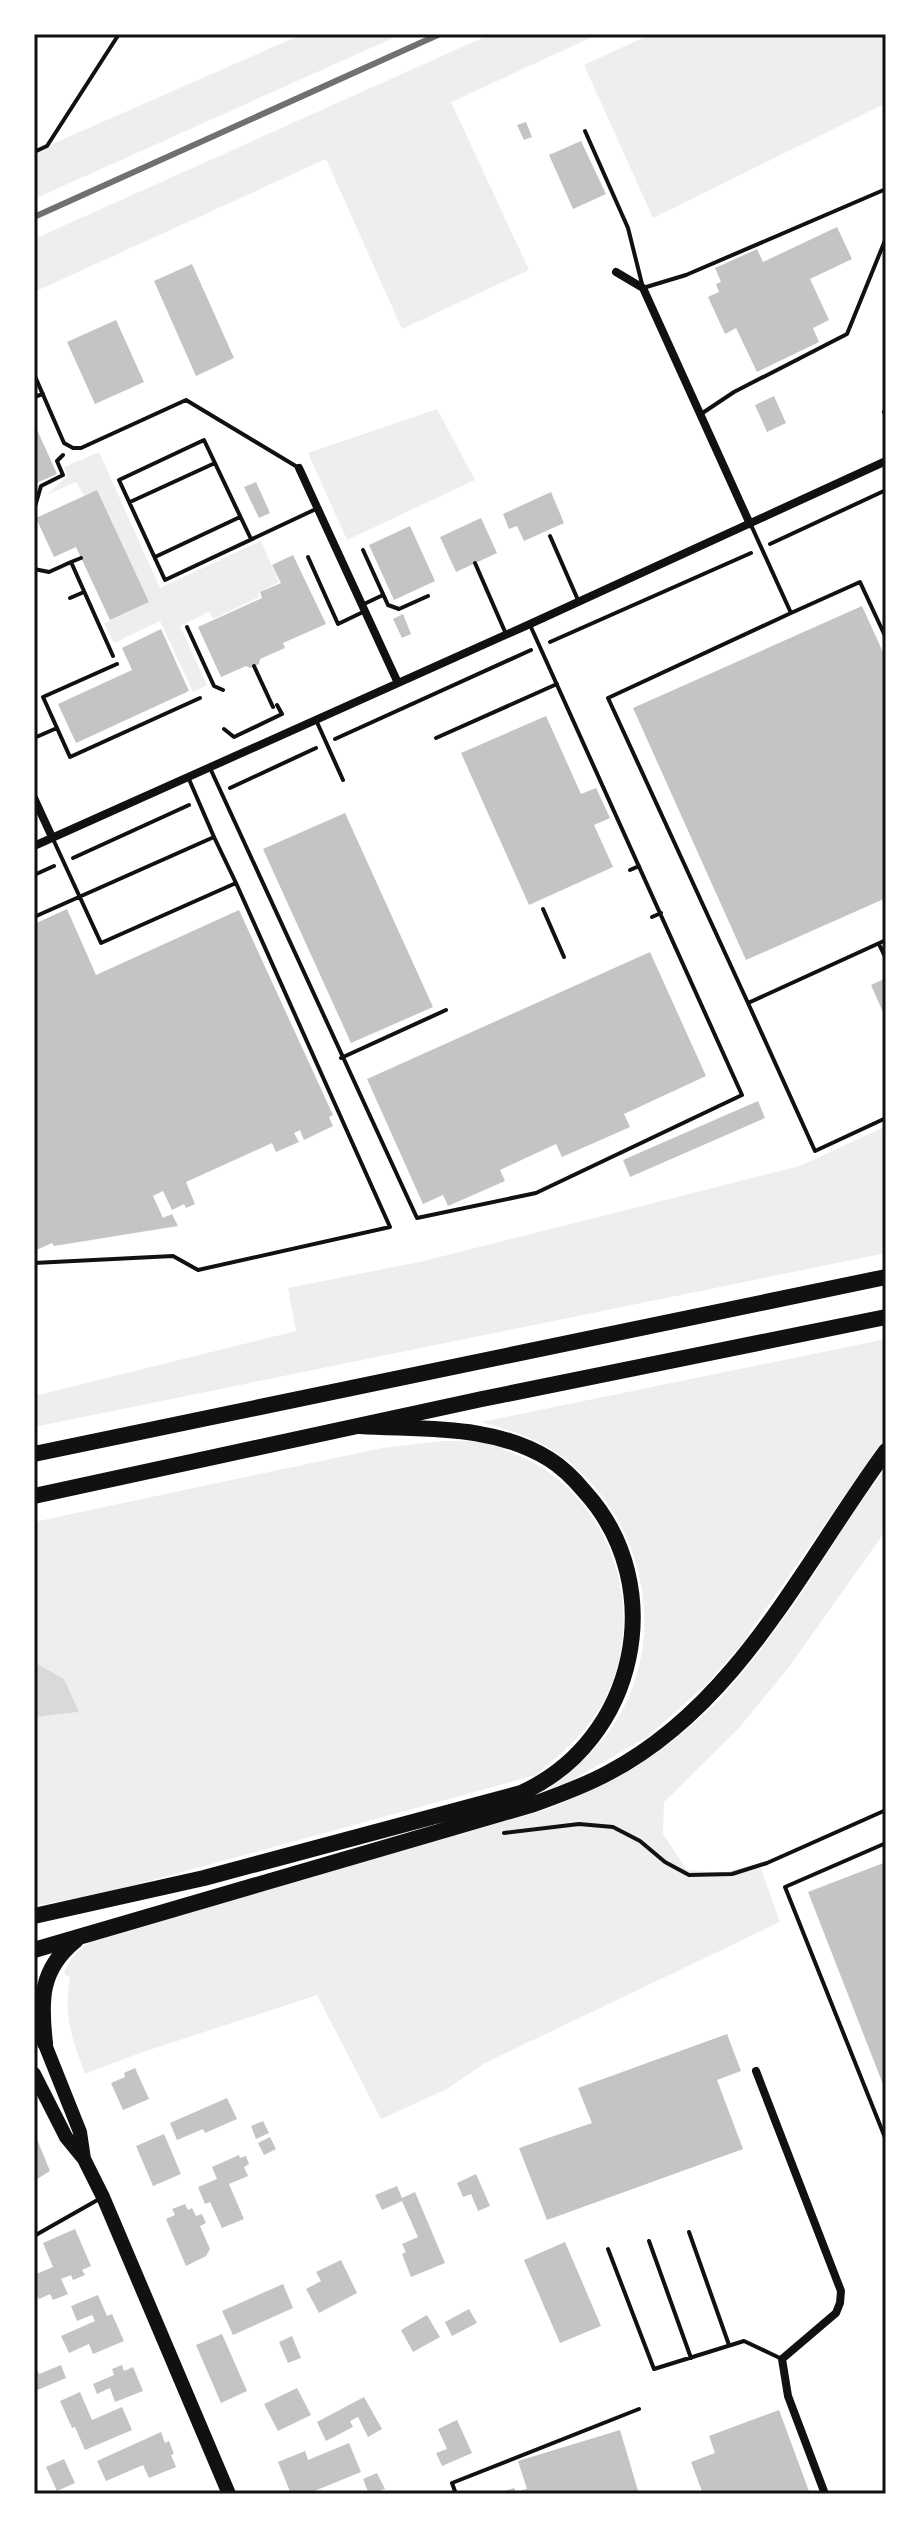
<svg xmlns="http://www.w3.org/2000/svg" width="920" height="2528" viewBox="0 0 920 2528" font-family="'Archivo Narrow',sans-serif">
	<rect width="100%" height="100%" fill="#fff"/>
	<path fill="#eee" d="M303,34h99l-368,165v-47z
		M491,34h108l-148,68 78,168 -127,59 -76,-170 -292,133v-53z
		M651,34h235v69l-233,115 -69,-153z
		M437,409l38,71 -128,60 -39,-87z
		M99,452l61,136 101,-47 18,41 -21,11 1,4 -46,22 -4,-7 -29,14 27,59 -14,7 -33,-71 -46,22 -10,-20 45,-21 -52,-112 -13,6 -8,-14 -29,13 20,-19 -3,-9z
		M886,1126v127l-852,174v-31l262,-65 -8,-43 136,-27 376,-95z
		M886,1339v97l-144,207 -34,40 -61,54 -83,48 -24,10c25,-18 49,-38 68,-62 65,-88 39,-215 -48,-278 -24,-17 -50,-25 -79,-33z
		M441,1441c13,0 28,-1 42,1 11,1 23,9 34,13 89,37 130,145 93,233 -15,37 -44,62 -74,87l-434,119 -68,12v-189l44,-5 -14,-32 -30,-18v-140l348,-74z
		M886,1468v62l-97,137 -51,62 -74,73 -1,32 24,36 35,3 37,-10 21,59 -295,141 -38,26 -66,30 -64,-124 -180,59 -52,20c-13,-36 -22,-58 -15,-97l-6,-3c10,-34 50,-43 80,-53l398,-110c54,-21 103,-47 148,-84 40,-33 77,-85 107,-127 30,-44 56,-91 89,-132z"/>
	<path fill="#d9d9d9" d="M34,1662l30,17 15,33 -45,5z"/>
	<path fill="#c4c4c4" d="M526,122l6,15 -8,3 -7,-15z
		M581,141l25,53 -33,15 -24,-54z
		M837,227l15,32 -42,20 19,41 -16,8 6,14 -62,30 -21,-44 -11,6 -17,-37 11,-5 -3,-8 5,-2 -6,-14 42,-19 6,13z
		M192,264l42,94 -38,18 -42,-95z
		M116,320l28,62 -49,22 -28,-62z
		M774,396l12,27 -19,9 -12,-27z
		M34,423l23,51 -23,10z
		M256,482l14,31 -11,5 -15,-31z
		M97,490l52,112 -39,18 -34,-73 -22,10 -18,-39z
		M551,492l13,31 -40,18 -7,-15 -8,3 -6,-15z
		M481,518l16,35 -41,19 -16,-35z
		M410,526l25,55 -41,19 -25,-55z
		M293,555l33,69 -43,19 2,5 -25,11 -1,5 -9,4 -4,-2 -25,11 -23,-50 64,-29 -2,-6 21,-9 -9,-18z
		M862,606l24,53v239l-140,62 -113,-252z
		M403,614l8,20 -9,4 -9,-19z
		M161,629l28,62 -113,52 -18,-39 74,-34 -10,-22z
		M546,716l35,78 15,-6 14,30 -16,7 19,42 -84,38 -68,-152z
		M345,813l88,194 -82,36 -88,-194z
		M67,909l29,66 143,-65 94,205 -4,2 4,9 -29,14 -4,-10 -6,3 5,9 -23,10 -4,-9 -86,39 9,22 -9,4 -2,-4 -12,6 -9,-19 -10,5 10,22 9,-4 6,12 -124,20 -2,-3 -18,8v-327z
		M650,952l56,124 -82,38 6,13 -68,30 -6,-13 -56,26 5,11 -57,25 -5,-11 -20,9 -56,-125z
		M886,978v41l-15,-34z
		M758,1101l7,17 -135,59 -7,-17z
		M886,1862v230l-78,-200z
		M727,2034l14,37 -24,9 26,69 -196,71 -28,-72 73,-25 -14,-35z
		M135,2068l14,31 -26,11 -12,-27 14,-6 -1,-4z
		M227,2098l10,21 -32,14 -2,-4 -26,11 -7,-17z
		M263,2121l6,12 -13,6 -5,-13z
		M34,2132l16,39 -16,10z
		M164,2134l17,40 -28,12 -17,-40z
		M270,2137l6,12 -12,6 -6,-12z
		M239,2155l1,3 6,-2 3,8 -5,3 4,9 -19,8 15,35 -22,9 -12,-26 -5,2 -7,-17 19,-8 -5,-12z
		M476,2174l14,32 -12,5 -7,-17 -8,3 -6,-14z
		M397,2186l5,12 13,-6 30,71 -34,14 -9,-23 4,-2 -4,-8 16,-7 -16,-36 -20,9 -7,-15z
		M185,2204l3,6 4,-2 4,8 6,-2 4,9 -6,3 10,23 -4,7 -20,10 -20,-47 9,-4 -3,-6z
		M75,2229l16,37 -9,4 3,5 -12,5 -2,-5 -10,4 7,15 -15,6 -3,-6 -11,5 -5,-8v-16l19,-8 -10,-24z
		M565,2242l36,84 -41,17 -36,-83z
		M341,2260l16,33 -38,20 -13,-24 15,-8 -5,-9z
		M283,2284l10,24 -60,27 -11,-24z
		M98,2295l9,21 5,-2 12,27 -31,13 -4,-10 -20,9 -8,-17 34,-15 -3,-6 -15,6 -6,-15z
		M469,2309l8,14 -25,13 -7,-14z
		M427,2315l13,22 -27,15 -12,-22z
		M222,2334l25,57 -26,12 -25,-58z
		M292,2336l9,22 -13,5 -9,-21z
		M61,2365l5,13 -31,13 -1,-20 3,-1 2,4z
		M122,2365l2,6 9,-4 10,24 -28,11 -5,-14 -13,6 -4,-10 21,-9 -2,-6z
		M297,2388l14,27 -33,16 -14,-27z
		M80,2392l12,28 30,-13 10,23 -47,20 -10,-23 -3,1 -12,-27z
		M364,2397l18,32 -14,8 -10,-20 -8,4 3,6 -27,14 -9,-19z
		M779,2410l31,84h-107l-12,-32 24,-9 -6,-17z
		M457,2420l15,33 -30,13 -6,-13 11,-4 -9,-20z
		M620,2430l19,64h-144l19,-6 2,4 11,-3 -9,-28z
		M161,2432l4,11 4,-2 5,13 -3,1 5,12 -27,11 -6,-13 -37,16 -9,-20z
		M349,2443l12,29 -54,22h-16l-13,-32 27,-11 3,9z
		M64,2459l11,24 -18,8 -11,-24z
		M377,2473l8,16 -16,5 -6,-15z"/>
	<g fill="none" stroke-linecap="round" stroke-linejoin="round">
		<path stroke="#111" stroke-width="4" d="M34,152l13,-6 72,-112
			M34,510l7,-24 22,-11 -6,-14 6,-6
			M770,544l116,-54
			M81,558l-10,4 42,94
			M34,569l15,3 22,-10
			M70,598l14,-6
			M550,642l201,-89
			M254,666l19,41
			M224,729l10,8 48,-23 -5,-9
			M335,739l196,-89
			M230,788l86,-40
			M73,858l116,-53
			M34,875l20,-9
			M543,909l21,48
			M504,1833l75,-9 34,3 27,14 25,21 24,13 43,-1 35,-11 119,-53"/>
		<path stroke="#111" stroke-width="4" d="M585,131l43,97 15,60 43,-13 200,-86
			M34,374l30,69 9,5h8l105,-48 113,68
			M34,397l9,-3
			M884,412l2,4
			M701,414l33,-22 113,-58 39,-96
			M130,502l85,-39
			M751,525l40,88 -183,85 140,305 138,-63
			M550,536l28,64
			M251,539l-47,-99 -85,40 46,100 151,-71
			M363,550l25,55 11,4 29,-13
			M155,557l85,-40
			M308,557l30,67 25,-12
			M475,563l31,71
			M364,604l19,-9
			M791,613l69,-31 26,56
			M187,627l27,59 9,4
			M316,720l27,60
			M57,728l13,29 130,-59
			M34,738l23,-10 -14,-31 74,-33
			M436,738l121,-54
			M210,768l207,450 119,-25 206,-98 -212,-470
			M188,777l26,60
			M630,870l9,-4
			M34,917l180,-80 22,46
			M652,917l9,-4
			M879,944l7,15
			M748,1003l67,148 71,-33
			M341,1058l105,-48
			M34,1263l139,-7 25,14 192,-43 -154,-344 -135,60 -48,-104
			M886,1843l-101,44 101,253
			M689,2232l40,113
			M34,2236l67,-38
			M649,2241l42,117
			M608,2249l46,120 90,-28 38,18
			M456,2494l-4,-11 187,-74"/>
		<path stroke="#111" stroke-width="8" d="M616,272l27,16 107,236
			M299,468l99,215
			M34,798l18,39
			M34,846l496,-222 356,-163
			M756,2071l85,220 -1,12 -4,10 -54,46 6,37 37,98"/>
		<path stroke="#111" stroke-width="14" d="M34,2017l46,115 4,27
			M34,2074l32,63 18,22 19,38 126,297"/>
		<path stroke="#111" stroke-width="16" d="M34,1454l852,-177
			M34,1496l448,-97 404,-82
			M34,1916l170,-38 317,-85c116,-52 149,-207 64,-301 -10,-12 -23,-25 -36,-33 -57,-35 -124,-29 -189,-33
			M34,1950l500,-146c25,-9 50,-18 74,-31 130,-68 195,-209 278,-322
			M45,2043c-5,-43 -5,-74 31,-103"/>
		<path stroke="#707070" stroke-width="6" d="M34,217l406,-183"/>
	</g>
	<rect width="920" height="2528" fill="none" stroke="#ffffff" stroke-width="72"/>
	<rect x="36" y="36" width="848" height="2456" fill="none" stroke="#111" stroke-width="3"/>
</svg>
